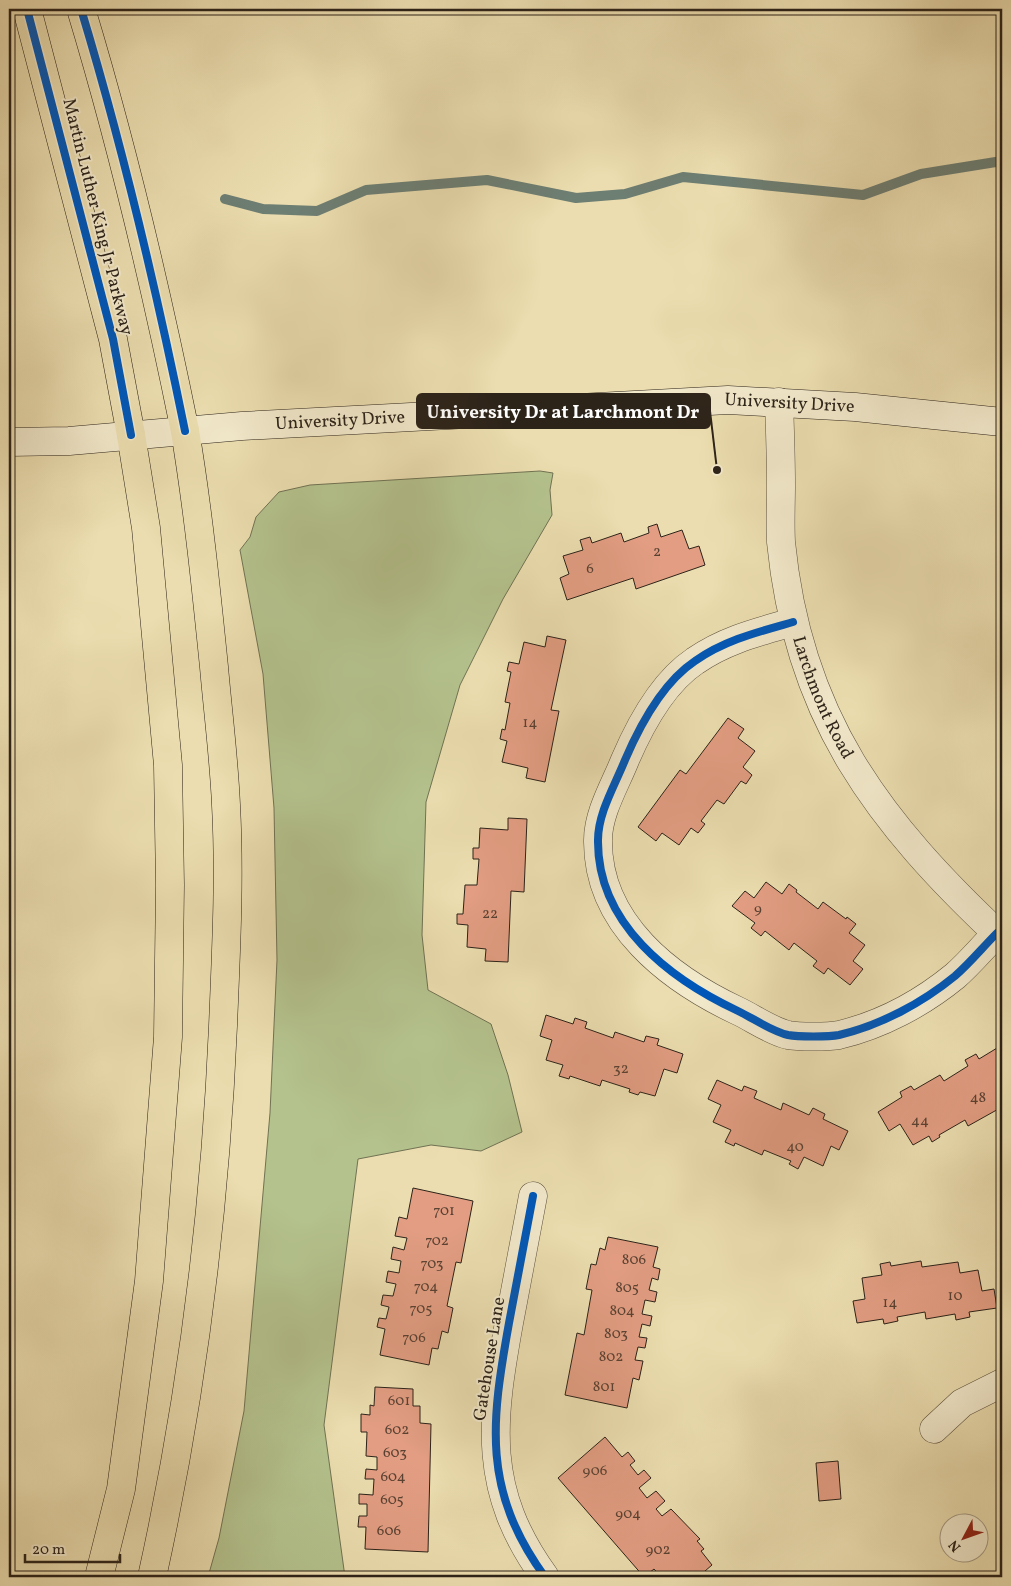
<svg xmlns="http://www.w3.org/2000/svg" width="1011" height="1586" viewBox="0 0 1011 1586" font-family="Vollkorn,serif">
	<rect width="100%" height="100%" fill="#ebddaf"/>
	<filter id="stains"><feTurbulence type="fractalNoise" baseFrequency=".004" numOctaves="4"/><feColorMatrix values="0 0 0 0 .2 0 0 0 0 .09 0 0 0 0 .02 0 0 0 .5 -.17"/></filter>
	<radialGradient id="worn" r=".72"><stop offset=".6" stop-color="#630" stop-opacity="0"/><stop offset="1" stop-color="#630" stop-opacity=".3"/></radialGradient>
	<path fill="#b4c28d" stroke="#707253" d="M540,471l13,2 -3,17 2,25 -49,84 -43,86 -34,117 -4,133 6,55 63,34 17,51 14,57 -41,19 -50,-6 -73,14 -34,266 21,152h-137l11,-39 25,-127 26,-298 7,-153 -3,-152 -11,-134 -23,-124 10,-13 6,-20 23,-25 31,-7z"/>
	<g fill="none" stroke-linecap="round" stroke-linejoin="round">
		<path stroke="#6d7e73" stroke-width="10" d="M225,199l38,10 54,2 49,-21 121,-10 89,18 49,-4 58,-17 180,18 58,-21 81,-13"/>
	</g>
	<path fill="#e29d82" stroke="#2c2319" d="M657,524l4,13 21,-7 7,19 10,-3 6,19 -69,24 -3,-11 -66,22 -7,-22 9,-4 -6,-18 20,-6 -3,-10 10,-3 2,6 29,-10 3,9 25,-9 -1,-6z
		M547,636l19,4 -15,70 8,1 -14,71 -19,-4 2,-10 -26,-6 5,-21 -7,-2 2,-10 3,1 5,-27 -5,-1 6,-30 -4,-1 2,-9 10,2 5,-22 21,5z
		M728,718l16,11 -6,9 17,13 -12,16 9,8 -6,9 -5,-3 -17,23 -7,-4 -16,21 4,3 -7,9 -7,-5 -12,17 -17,-12 -6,8 -18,-14 42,-57 6,4z
		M508,818l19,1 -3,73 -13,-1 -3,71 -23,-1 1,-12 -19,-2 1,-22 -11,-1v-10h6l2,-29h12l2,-26h-6v-11h6l1,-20 28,2z
		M766,882l16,12 7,-10 8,6 -1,2 22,17 5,-7 23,17 1,-2 9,7 -7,9 16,12 -12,16 10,8 -13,16 -22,-17 -4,6 -11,-8 4,-5 -23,-18 -5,7 -24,-19 -4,5 -10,-8 4,-5 -23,-17 13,-15 9,7z
		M546,1015l27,9 2,-6 12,4 -2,6 28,10 2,-6 29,10 2,-6 13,3 -2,6 26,9 -6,19 -13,-4 -9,27 -15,-4 -2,3 -9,-3 1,-3 -28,-9 -2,6 -30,-10 -1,3 -10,-3 4,-11 -17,-5 6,-20 -12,-4z
		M1002,1045v49l-5,3 5,10 -34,19 -3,-6 -26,15 1,2 -8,5 -3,-6 -16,9 -13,-21 -11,7 -11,-19 24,-15 -2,-5 11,-6 3,4 26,-15 4,6 24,-15 -3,-6 11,-6 3,5z
		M717,1080l25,11 2,-5 13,5 -3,7 27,12 2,-7 26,12 4,-7 12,6 -2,5 25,12 -9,19 -8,-4 -8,20 -19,-9 -6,12 -9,-5 2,-3 -27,-11 -2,5 -27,-12 -1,3 -9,-4 6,-12 -18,-8 8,-17 -13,-6z
		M413,1188l60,13 -12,62 -5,-1 -9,44 6,2 -5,25 -6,-2 -4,18 -6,-1 -3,17 -49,-10 5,-26 -8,-2 2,-9 7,1 3,-12 -8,-2 2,-10 10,1 3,-12 -10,-2 2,-11 11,2 2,-12 -10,-2 2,-12 11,3 3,-12 -12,-2 4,-19 8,2z
		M608,1237l50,10 -5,20 7,2 -2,11 -6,-2 -3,12 8,2 -2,10 -10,-2 -3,14 10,2 -2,10 -8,-2 -3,13 8,1 -2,10 -7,-1 -3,13 8,1 -4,19 -6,-2 -6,30 -62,-13 12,-62 7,2 8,-45 -6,-1 5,-25 5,1 4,-17 5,2z
		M921,1261l1,6 36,-5 2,11 18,-3 4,21 12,-2 3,19 -28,4 1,5 -14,3 -1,-6 -29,5 -1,-7 -28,5 1,4 -14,3 -1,-5 -26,4 -4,-22 12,-2 -3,-21 20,-3 -2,-11 10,-2 1,4z
		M375,1387l38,2v17h7v17l11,1 -3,128 -63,-3 1,-22h-8l1,-11h8v-12h-8v-10l14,1 1,-16h-9l1,-10 11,1v-13l-11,-1 1,-24h-6v-18l9,1v-10l4,1z
		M605,1437l17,20 6,-5 7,9 -5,4 8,10 6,-5 7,8 -12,10 8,10 9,-7 9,10 -9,8 6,7 9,-7 29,30 -3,2 7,8 -3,2 11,14 -14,12h-37l-7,-8 -10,8 -86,-99z
		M838,1461l3,38 -22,2 -3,-38z"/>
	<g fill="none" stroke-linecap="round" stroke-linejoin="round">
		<defs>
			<g id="street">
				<path id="s1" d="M779,402c1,28 2,55 2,83 0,19 -1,38 0,57 17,175 97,280 221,396"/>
				<path d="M793,622c-35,10 -68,18 -98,39 -33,22 -55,64 -70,99 -10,25 -27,53 -27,80 -1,84 72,139 140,171 15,7 33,20 50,24 10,2 41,2 51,0 42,-10 83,-32 116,-59 15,-13 28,-29 42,-43"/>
				<path d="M533,1196c-8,43 -16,85 -24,127 -18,100 -27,167 36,254"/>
				<path d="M934,1429l28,-26 40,-20"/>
			</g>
			<g id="secondary">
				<path id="s2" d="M9,442l60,-1 173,-15 486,-26 127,7 147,15"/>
			</g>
			<path id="primary" d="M27,9l86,330 18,96
				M81,9c42,139 75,279 104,422"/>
			<path id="highway" d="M99,1577l22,-88 28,-208 19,-244 2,-152 -2,-120 -22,-237 -15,-93
				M152,1577c40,-181 63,-365 71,-551 3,-74 7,-147 3,-221 -2,-46 -8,-92 -12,-138 -8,-79 -16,-158 -29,-236"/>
		</defs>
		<use href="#street" stroke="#5c523e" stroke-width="29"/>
		<use href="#secondary" stroke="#2c2319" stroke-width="29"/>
		<use href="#primary" stroke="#2c2319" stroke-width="29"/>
		<use href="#highway" stroke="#2c2319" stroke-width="29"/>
		<use href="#street" stroke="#f2e9cb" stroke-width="28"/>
		<use href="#secondary" stroke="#f2e9cb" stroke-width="28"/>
		<use href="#primary" stroke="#ebddaf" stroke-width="28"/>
		<use href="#highway" stroke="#ebddaf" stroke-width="28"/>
		<defs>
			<path id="cycleway" d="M27,9l86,330 18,96
				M81,9c42,139 75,279 104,422
				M793,622c-35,10 -68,18 -98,39 -33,22 -55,64 -70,99 -10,25 -27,53 -27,80 -1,84 72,139 140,171 15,7 33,20 50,24 10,2 41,2 51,0 42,-10 83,-32 116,-59 15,-13 28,-29 42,-43
				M533,1196c-8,43 -16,85 -24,127 -18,100 -27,167 36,254"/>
		</defs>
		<use href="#cycleway" stroke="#f2e9cb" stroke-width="11"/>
		<use href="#cycleway" stroke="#0057b8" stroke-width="8"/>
	</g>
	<g text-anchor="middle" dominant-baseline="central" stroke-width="4" stroke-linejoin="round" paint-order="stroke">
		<g font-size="15" fill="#5a4233">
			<text x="657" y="552">2</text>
			<text x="590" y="569">6</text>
			<text x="530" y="723">14</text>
			<text x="758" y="909">9</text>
			<text x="490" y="914">22</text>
			<text x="621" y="1069">32</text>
			<text x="978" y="1098">48</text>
			<text x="920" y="1121">44</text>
			<text x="795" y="1147">40</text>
			<text x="444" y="1211">701</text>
			<text x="437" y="1241">702</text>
			<text x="634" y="1260">806</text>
			<text x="432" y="1264">703</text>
			<text x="426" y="1287">704</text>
			<text x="627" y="1288">805</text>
			<text x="955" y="1296">10</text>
			<text x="890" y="1303">14</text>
			<text x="421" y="1309">705</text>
			<text x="622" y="1311">804</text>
			<text x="616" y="1334">803</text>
			<text x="414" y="1338">706</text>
			<text x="611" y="1357">802</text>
			<text x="604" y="1387">801</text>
			<text x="399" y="1401">601</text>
			<text x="397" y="1430">602</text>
			<text x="395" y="1453">603</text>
			<text x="595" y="1471">906</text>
			<text x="393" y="1477">604</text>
			<text x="392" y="1500">605</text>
			<text x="628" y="1514">904</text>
			<text x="389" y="1531">606</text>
			<text x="658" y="1550">902</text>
		</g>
		<g font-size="18" fill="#2c2319" stroke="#f2e9cb">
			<text transform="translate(97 217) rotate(76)">Martin Luther King Jr Parkway</text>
			<text stroke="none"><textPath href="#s2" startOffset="782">University Drive</textPath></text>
			<text stroke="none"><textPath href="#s2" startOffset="332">University Drive</textPath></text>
			<text stroke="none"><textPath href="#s1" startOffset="302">Larchmont Road</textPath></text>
			<text transform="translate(490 1359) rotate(-81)">Gatehouse Lane</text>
		</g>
	</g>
	<path fill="none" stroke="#2c2319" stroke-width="2" d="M717 470L710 411"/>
	<circle fill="#2c2319" stroke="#f2e9cb" stroke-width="2" cx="717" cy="470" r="5"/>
	<rect fill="#2c2319" stroke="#2c2319" stroke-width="2" x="417" y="394" width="293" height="34" rx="5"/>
	<g font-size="19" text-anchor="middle" font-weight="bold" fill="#fff">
		<text x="563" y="418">University Dr at Larchmont Dr</text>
	</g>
	<rect width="1011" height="1586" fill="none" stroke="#ebddaf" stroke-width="30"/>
	<rect x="10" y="10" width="991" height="1566" fill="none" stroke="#2c2319" stroke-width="2.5"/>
	<rect x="15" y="15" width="981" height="1556" fill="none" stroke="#2c2319"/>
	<g transform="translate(964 1538) rotate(229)"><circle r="24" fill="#f2e9cb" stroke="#a39a84"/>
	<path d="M0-4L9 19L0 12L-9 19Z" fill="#8f2418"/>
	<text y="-8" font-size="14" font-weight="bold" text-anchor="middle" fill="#2c2319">N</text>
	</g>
	<path d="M25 1554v8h95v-8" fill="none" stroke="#2c2319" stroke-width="2.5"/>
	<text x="32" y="1554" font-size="15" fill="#2c2319" stroke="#f2e9cb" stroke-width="4" paint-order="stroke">20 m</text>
	<rect width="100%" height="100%" filter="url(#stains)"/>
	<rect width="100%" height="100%" fill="url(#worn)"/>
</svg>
